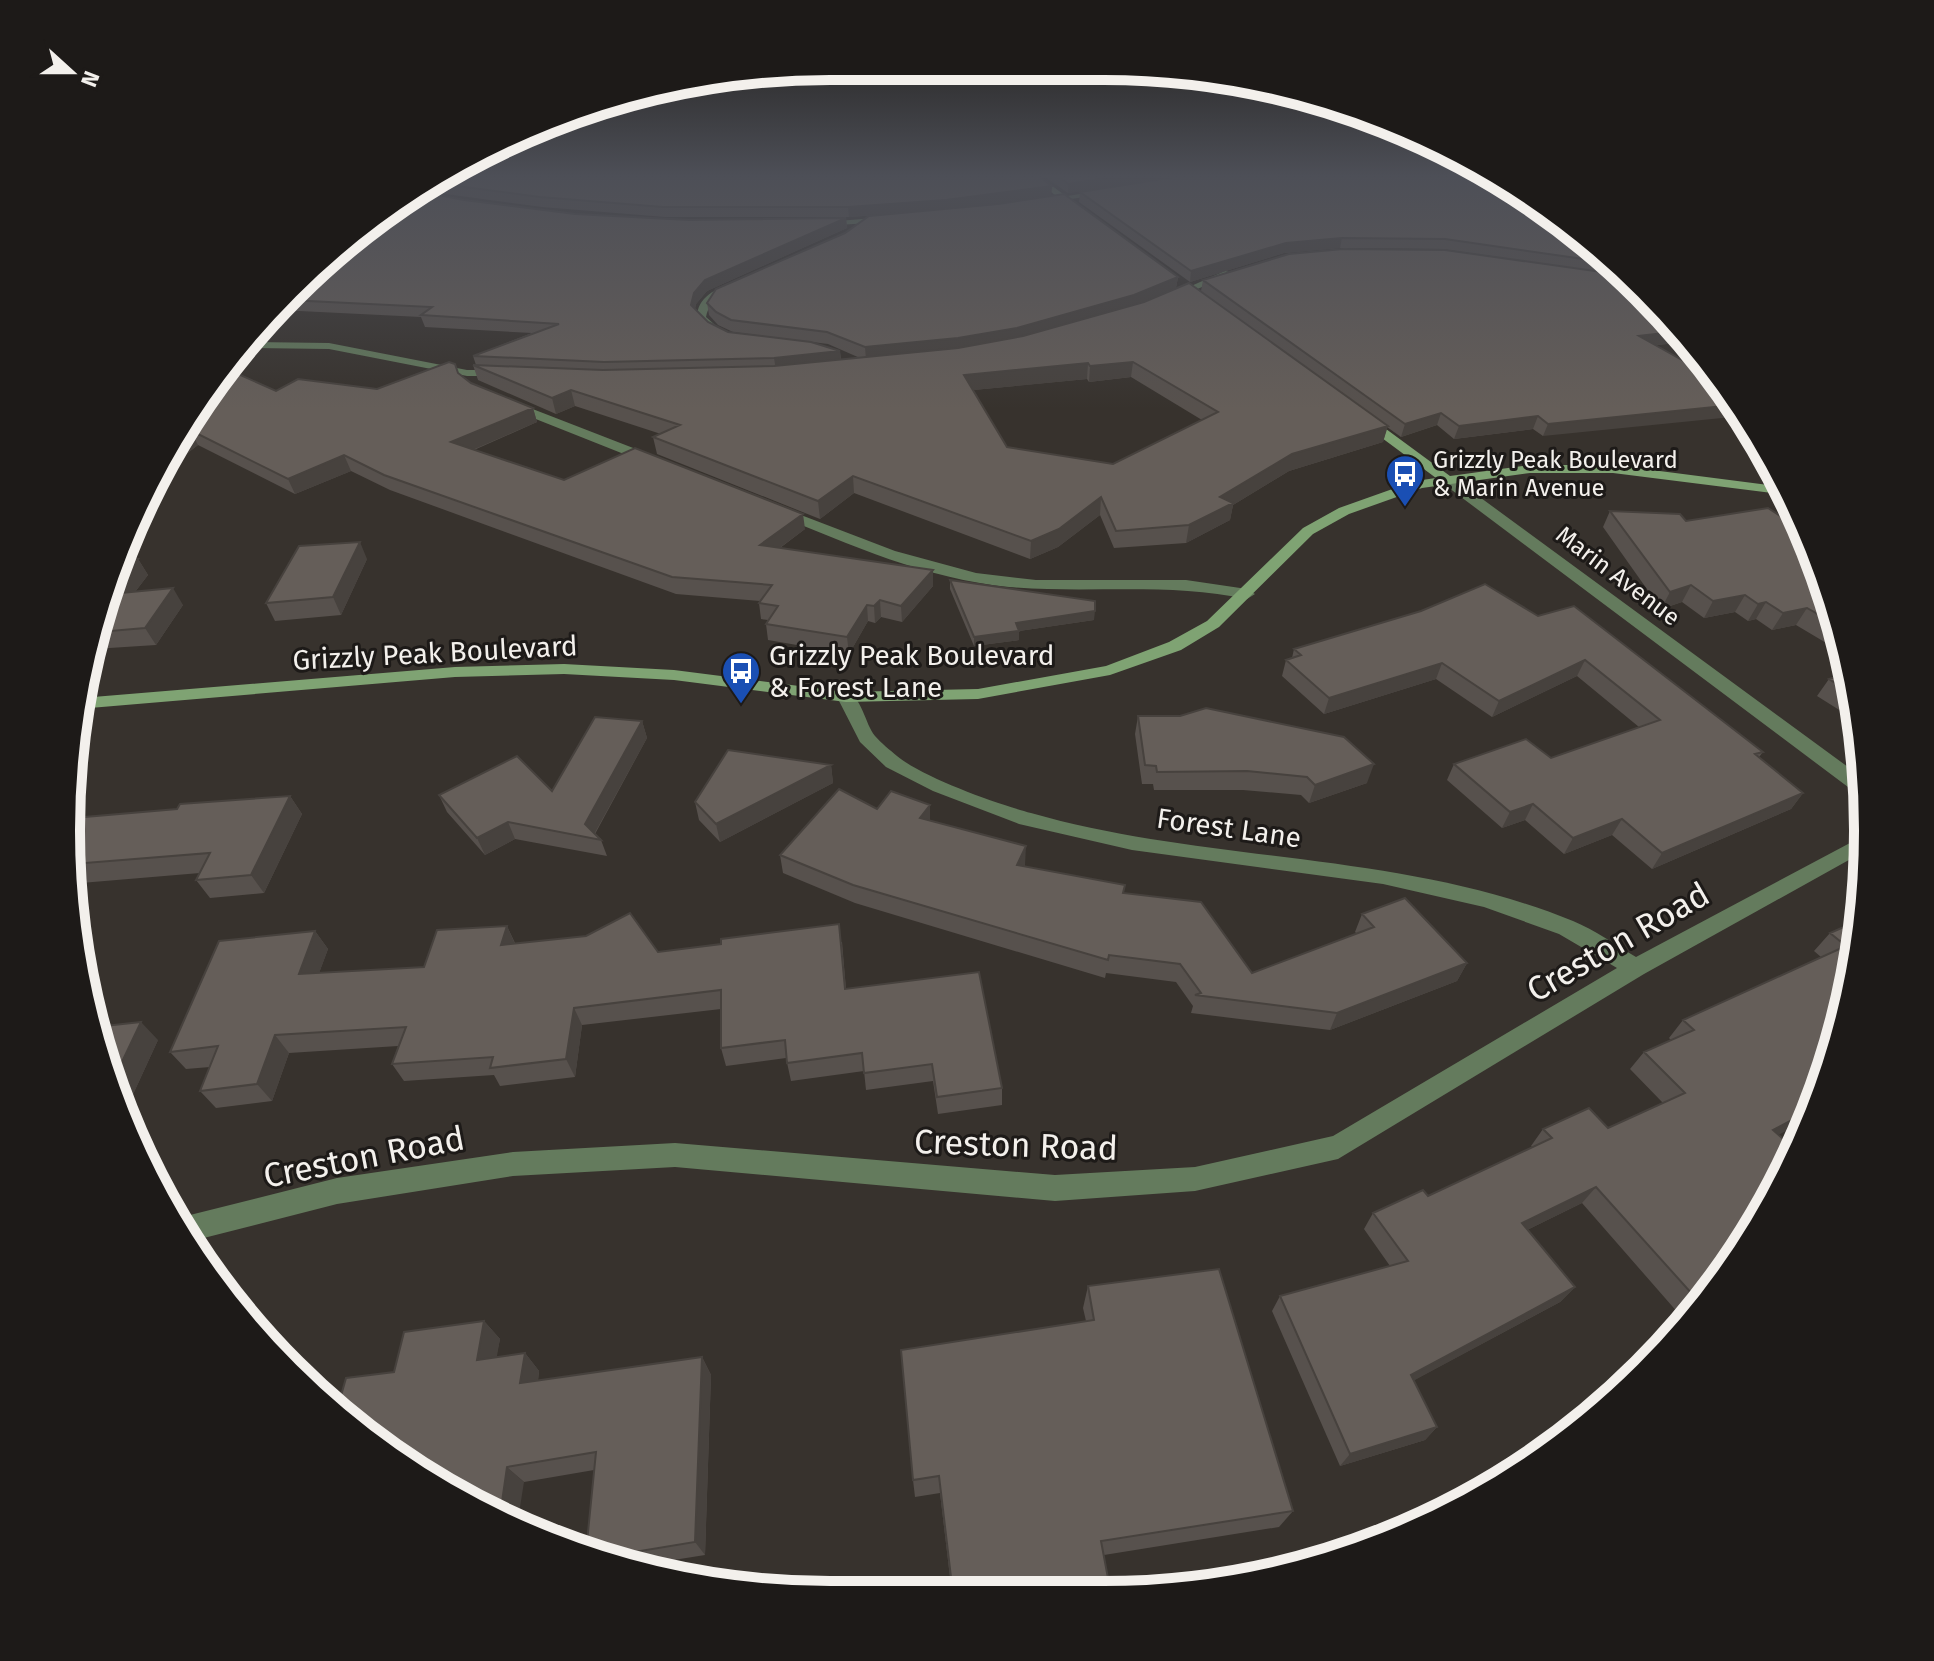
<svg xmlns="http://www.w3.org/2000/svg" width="1934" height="1661" viewBox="0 0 1934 1661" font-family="'Fira Sans',sans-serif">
	<rect width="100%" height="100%" fill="#37322d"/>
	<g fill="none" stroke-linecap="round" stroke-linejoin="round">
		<path fill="#647b5d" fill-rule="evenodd" d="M1104,190l3,4 -66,9 -4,-2z
			M886,217l3,5 -71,4 -4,-3z
			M1225,271l8,2 -60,27 -9,-2z
			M734,282l3,5c-15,7 -27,12 -31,30l17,15 -9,2 -17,-15c-1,-21 19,-31 37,-37z
			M251,342l78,1 138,27h32l6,3 -6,3h-32l-138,-27 -83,-1z
			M512,401l147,57 2,3 -12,3 -141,-56 -2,-3z
			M1441,476h10l412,302 1,16 -8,-1 -415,-311z
			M780,507l115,44 81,22 60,7h150l61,9 8,5 -8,5c-79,-17 -158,-5 -238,-12 -82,-8 -159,-42 -234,-73v-6z
			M846,692c16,4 19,32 29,44 6,7 15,14 22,20 27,22 100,48 134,57 178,51 368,37 542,108 22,9 43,24 63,36l229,-122v16l-221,123 -306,185 -143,32 -140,10 -380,-34 -162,9 -176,28 -149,38 -11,-23 5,-2 155,-39 176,-26 162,-9 380,32 140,-8 138,-31 284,-168 -58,-34 -75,-27 -101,-23 -251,-34 -113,-26 -86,-33 -47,-24 -26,-25 -23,-45z"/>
		<path fill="#7fa373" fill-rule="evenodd" d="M1030,176h9l44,33 -7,2z
			M1359,415h8l83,61 80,-11h83l170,22 4,8 -174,-22h-83l-108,15 -73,26 -36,20 -94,93 -38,23 -71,25 -132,24 -132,3 -172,-22 -110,-6 -109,3 -377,32 3,-11 374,-31 109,-3 110,6 172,22 132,-3 128,-23 63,-24 38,-21 96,-93 36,-20 76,-27 21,-3 -77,-57z"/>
	</g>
	<path fill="#57514d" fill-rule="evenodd" d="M446,176l606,10 -1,10 -96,12 223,69 -2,11 25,3 2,-11 322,-19 -83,-12 -102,-1 -56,5 -94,29 -111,-80 1,-10 489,32 110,103 10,15 -33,3 -113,91 -10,-7 -79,10 -17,-14 -36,12 -14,-10 -4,15 -94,29 -56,34 -3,15 -44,23 -72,5 -14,-33 -42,32 -28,12 -176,-66 -34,26 -163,-65 -4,-17 8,-3 -86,-28 -19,8 -78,-34 -5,-15h3l-3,-9 59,-23 -107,-6 -4,-10 -142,-7 48,-55 137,-55 111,14 114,6 157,-2 1,10 -140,63 -11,13 -1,5 13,13 20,10 112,19 1,9 19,-2 -32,-14 -95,-12 -15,-7 -9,-10 -2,-12 212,-91 -70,5h-184l-123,-10 -118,-16zM1131,377l71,43 -89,44 -106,-17 -34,-57 114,-11 2,3z
		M1044,176h134l-110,17z
		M458,373l13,10 62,25 4,14 -63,28 90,30 241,49 -25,19 153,38 -31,36 -21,-5 -6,6 -7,-2 -19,33 -81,-14 -2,-16 2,-4 -7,-1 -2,-16 1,-2 -84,-7 -286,-104 -39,-19 -56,23 -97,-49 -35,27 -10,12 42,-79 81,-14 101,-2z
		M1610,511l76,10 141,63 16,69 -47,-28 -24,5 -16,-11 -8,2 -13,-9 -31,6 -22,-16 -21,7 -58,-82z
		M138,559l10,16 -13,17 48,13 -27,40 -62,4 24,-89z
		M367,559l-26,56 -66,6 -9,-18z
		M950,580l144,40 -75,11v9l-45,6 -24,-57z
		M1485,584l278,168 -4,5 44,36 -12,16 -139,60 -40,-34 -48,19 -39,-34 -23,8 -55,-48 7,-16 97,-6 88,-31 -62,-51 -85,41 -56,-38 -112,35 -42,-38 4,-16 6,-2 2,-9 127,-38z
		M1848,673l12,50 -43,-27 12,-17z
		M1138,716l229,67 -58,20 -8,-8 -58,-5h-89l-1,-6h-11l-7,-50z
		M642,721l5,17 -52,96 6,6 6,16 -92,-17 -30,16 -38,-43 -8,-17 113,-4z
		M831,765l2,18 -113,59 -21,-22 -4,-18z
		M290,796l12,18 -38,79 -54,5 -14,-18 4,-7 -119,10 -7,11h-2l1,-76 104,-9z
		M930,805v15l95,45v1l98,27 129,80 105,-39 -2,-2 7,-18 105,49 -10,18 -127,49 -139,-17 2,-7 -17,-24 -70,-9 -1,5 -250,-75 -72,-30 -3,-18 97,-46z
		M1860,920l-81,215 13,12 -4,3 -78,146 -24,26 -104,-119 -55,27 48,57 -15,15 -146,78 23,47 -12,13 -85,26 -68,-155 8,-15 110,-30 -26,-37 9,-16 55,-17 104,-49 -1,-1 12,-17 65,-1 55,-25 -33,-34 14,-17 27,-12 -2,-2 14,-18 138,-63 -7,-6 16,-18z
		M507,926l8,17 143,9 184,-10 4,47 156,99v17l-64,9 -5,-33 -67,9 -2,-19 -73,10 -5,-23 -60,8 -5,-18v-39l-139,16 -7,52 -75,9 -6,-11 -90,6 -12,-17 6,-18 -109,7 -17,48 -56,7 -16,-17 10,-24 -24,2 -16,-17 145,-121 13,18 -9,24 105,-6z
		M158,1040l-29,63 -9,1 -13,-27z
		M1088,1286l205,225 -14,16 -175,28 7,39h-159l-12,-101 -25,4 -2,-17 173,-159 -3,-13z
		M484,1321l16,18 -4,18 29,-4 14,18 -1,10 164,-24 9,18 -6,180 -69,11 -50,-14 8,-82 -70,12 -130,-110z"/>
	<path fill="#47423e" d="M1118,176h60l-110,17v-9z
		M1052,186l-1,10 -105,14 -97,7 -1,-10z
		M846,218l1,10 -140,63 -11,13 -3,12 -2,-11 3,-12 11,-13z
		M1342,238l-2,10 -56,5 -94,29 1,-11 95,-28z
		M1178,277l-2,11 -43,19 -117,33 -150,20 -1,-13z
		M1682,331l7,11 -55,5 5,-11z
		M840,351l1,12 -65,7 -2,-12z
		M1133,362l-2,15 -42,5 1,-16z
		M1088,363l-1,16 -123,12v-16z
		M571,390l4,16 -19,8 -4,-16z
		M1734,405l8,11 -199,20 5,-12z
		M533,408l4,14 -81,35 -5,-15z
		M1441,413l-4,12 -36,12 4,-13z
		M1538,416l-5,13 -79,10 5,-13z
		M1388,426l-5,16 -94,29 -56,34 -3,15 -44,23 3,-18 31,-28 72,-43z
		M190,430l8,15 -35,27 -10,12 23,-43z
		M344,455l7,16 -56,23 -7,-15z
		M853,476l1,17 -34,26 -2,-18z
		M1101,497l-1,18 -42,32 -28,12 1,-18z
		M803,514l2,15 -43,32 -2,-16z
		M360,542l7,17 -26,56 -8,-18z
		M138,559l10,16 -27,35 -11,-16z
		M933,570v16l-31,36 -1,-16z
		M1691,585l-9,17 -21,7 9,-17z
		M173,588l10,17 -27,40 -11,-17z
		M1745,595l-10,17 -31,6 9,-17z
		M880,600l1,17 -6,6 -1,-17z
		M1766,602l-10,17 -8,2 10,-17z
		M867,605l1,16 -19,33 -2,-17z
		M1807,608l-11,17 -24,5 11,-17z
		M1095,611l-1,9 -75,11v9l-45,6v-9l42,-14z
		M1585,660l-8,16 -85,41 7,-16z
		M1442,663l-6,16 -112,35 5,-16z
		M642,721l5,17 -55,100 -7,-14z
		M1374,764l-7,19 -58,20 6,-18z
		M831,765l2,18 -113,59 -4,-18z
		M1803,793l-12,16 -139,60 10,-16z
		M290,796l12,18 -38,79 -13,-18z
		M1533,804l-8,16 -23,8 8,-16z
		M930,805v18l-10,-5z
		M1622,819l-10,16 -48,19 9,-16z
		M508,822l7,17 -30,16 -8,-17z
		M1026,846l-1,19 -8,18v-18z
		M73,873l8,10 -7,11 -1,-2z
		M507,926l8,18 -14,1z
		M315,931l13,18 -16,43 -13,-18z
		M1467,963l-10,18 -127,49 7,-17z
		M574,1008l8,17 -7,52 -9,-18z
		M141,1022l17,18 -29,63 -18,-18z
		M275,1035l14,18 -17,48 -15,-17z
		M1811,1110l-3,10 -52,26 17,-16z
		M1596,1187l-14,16 -73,36 13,-16z
		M1575,1287l-15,15 -160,86 11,-13z
		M484,1321l16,18 -7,39 -16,-18z
		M525,1353l14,18 -4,30 -15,-18z
		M702,1357l9,18 -6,180 -10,-13z
		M1437,1427l-12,13 -85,26 10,-12z
		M507,1467l17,15 -7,44 -17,-10z"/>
	<path fill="#655e59" stroke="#47423e" stroke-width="2" fill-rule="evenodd" d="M446,176h592l14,10 -106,14 -98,7h-185l-123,-10 -105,-14z
		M1058,176h60l-50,8z
		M1181,176h311l77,48 42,39 -166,-24 -103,-1 -56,5 -95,28 -111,-79z
		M422,192l42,8 111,14 114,6 157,-2 -141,62 -11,13 -3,12 17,17 20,10 83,10 29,9 -66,7 -170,4 -131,-6 86,-32 -138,-9 11,-8 -144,-7 39,-45z
		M1064,194l114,83 -44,18 -117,33 -59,10 -93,9 -38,-15 -96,-12 -15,-8 -9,-9 9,-14 129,-56 24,-17 129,-12z
		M1343,249l102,1 178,25 59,56 -43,5 77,43 18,26 -186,19 -10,-8 -79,10 -18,-13 -36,11 -202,-144 86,-26z
		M1189,283l199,143 -96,28 -72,43 13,6 -44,22 -73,6 -15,-34 -42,32 -28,12 -178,-65 -35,25 -165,-64 27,-12 -109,-35 -19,8 -79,-33 130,5 171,-4 184,-18 65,-12 121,-34zM1133,362l85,50 -105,52 -106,-17 -43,-72 124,-12 2,3z
		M449,362l6,2 3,9 13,10 62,25 -82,34 113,38 71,-32 168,66 -43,31 173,25 -32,36 -21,-6 -6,6 -7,-1 -20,32 -81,-13 12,-18 -19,-3 13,-18 -100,-8 -288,-102 -40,-20 -56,24 -98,-49 -14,11 19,-36 32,-36 49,22 22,-12 79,10z
		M1768,508l34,22 25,54 10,41 -30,-17 -24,5 -17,-11 -8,2 -13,-9 -32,6 -22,-16 -21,7 -60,-81 70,3 6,7z
		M360,542l-27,55 -67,6 33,-57z
		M138,559l-28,35 63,-6 -28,40 -46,4 19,-72z
		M950,580l145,21v10l-79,12 3,8 -45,6z
		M1485,584l53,32 36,-10 189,146 -8,2 48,39 -141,60 -40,-34 -49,19 -40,-34 -23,8 -56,-48 72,-25 25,19 109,-38 -75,-60 -86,41 -57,-38 -113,35 -43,-38 15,-5 -7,-6 127,-38z
		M1848,673l5,21 -24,-15z
		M1206,708l138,29 30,27 -59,21 -8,-8 -60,-6 -90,1 -1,-6 -11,-1 -7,-49h42z
		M595,717l47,4 -57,103 16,16 -93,-18 -31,16 -38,-43 78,-39 35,35z
		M728,750l103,15 -115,59 -21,-22z
		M839,789l38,20 14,-18 39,14 -10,13 106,28 -9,19 108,20 -2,8 78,9 51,71 122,-46 -12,-13 43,-16 62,65 -130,50 -142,-18 6,-2 -21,-29 -71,-9 -1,5 -255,-75 -73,-30z
		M290,796l-39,79 -55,5 14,-27 -137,11v-46l104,-9 3,-5z
		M630,913l28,39 63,-8v-5l118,-15 6,65 134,-17 23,116 -65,9 -5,-33 -68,9 -2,-20 -75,10 -2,-23 -64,8v-58l-147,18 -8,51 -76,9 3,-11 -101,7 14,-37 -131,8 -18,49 -57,7 18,-45 -48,6 49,-111 96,-10 -16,43 125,-7 13,-37 70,-4 -6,19 85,-9z
		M1860,920l-18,108 -31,82 -38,20 19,17 -5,2 7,7 -5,12 -79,128 -8,9 -106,-118 -74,36 53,64 -164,88 26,52 -87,27 -70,-158 128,-35 -35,-48 50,-23 5,6 124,-58 -9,-9 46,-21 19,20 77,-35 -41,-41 50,-22 -11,-10 163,-74 -16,-13z
		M141,1022l-30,63 -4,-8 -12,-50z
		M1219,1269l74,242 -192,30 10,53h-158l-14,-118 -26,4 -12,-130 193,-30 -6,-34z
		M484,1321l-7,39 48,-7 -5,30 182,-26 -7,185 -91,15 -18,-5 10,-100 -89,15 -7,49 -95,-50 -68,-56 9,-32 48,-6 10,-40z"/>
	<linearGradient id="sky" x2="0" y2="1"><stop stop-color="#1e1c19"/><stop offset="0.43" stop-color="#4d4f57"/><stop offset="1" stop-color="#4d4f57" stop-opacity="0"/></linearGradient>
	<rect width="1934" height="409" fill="url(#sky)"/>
	<defs>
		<symbol id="bus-pin" viewBox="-11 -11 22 30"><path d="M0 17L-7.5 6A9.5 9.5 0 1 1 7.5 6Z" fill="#1a4fb4" stroke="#1d1a18"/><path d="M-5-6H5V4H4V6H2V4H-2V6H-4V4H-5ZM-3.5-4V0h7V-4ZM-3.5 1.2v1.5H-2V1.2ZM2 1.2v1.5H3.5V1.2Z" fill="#fff"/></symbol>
	</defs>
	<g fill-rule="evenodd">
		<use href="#bus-pin" x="1383" y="452" width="44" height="60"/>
		<use href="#bus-pin" x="719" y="649" width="44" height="60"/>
	</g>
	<g text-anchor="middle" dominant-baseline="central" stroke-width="6" stroke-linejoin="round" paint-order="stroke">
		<g font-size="24" fill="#f3f0ec" stroke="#1d1a18" text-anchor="start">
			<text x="1433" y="460">Grizzly Peak Boulevard<tspan x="1433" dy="28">&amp; Marin Avenue</tspan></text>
		</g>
		<g font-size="24" fill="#f3f0ec" stroke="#1d1a18">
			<text transform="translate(1618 576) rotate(37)">Marin Avenue</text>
		</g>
		<g font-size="28" fill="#f3f0ec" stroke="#1d1a18">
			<text transform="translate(435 653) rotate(-3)">Grizzly Peak Boulevard</text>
			<text transform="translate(1229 828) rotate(8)">Forest Lane</text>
		</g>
		<g font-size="28" fill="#f3f0ec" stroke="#1d1a18" text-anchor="start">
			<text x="769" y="655">Grizzly Peak Boulevard<tspan x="769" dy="32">&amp; Forest Lane</tspan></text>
		</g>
		<g font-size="34" fill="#f3f0ec" stroke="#1d1a18">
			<text transform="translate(1618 942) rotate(-30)">Creston Road</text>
			<text transform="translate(1016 1145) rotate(2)">Creston Road</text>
			<text transform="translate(364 1157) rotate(-11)">Creston Road</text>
		</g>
	</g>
	<path d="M0 0H1934V1661H0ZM830 80H1104A750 750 0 0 1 1854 830V831A750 750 0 0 1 1104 1581H830A750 750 0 0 1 80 831V830A750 750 0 0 1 830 80Z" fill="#1d1a18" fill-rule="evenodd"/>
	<path fill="none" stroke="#f3f0ec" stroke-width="10" d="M830 80H1104A750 750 0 0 1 1854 830V831A750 750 0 0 1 1104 1581H830A750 750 0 0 1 80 831V830A750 750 0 0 1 830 80Z"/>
	<g transform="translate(72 72) rotate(111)" stroke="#1d1a18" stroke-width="6" paint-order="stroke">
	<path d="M0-6L14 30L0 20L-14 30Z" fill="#f3f0ec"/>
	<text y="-12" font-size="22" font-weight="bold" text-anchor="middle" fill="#f3f0ec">N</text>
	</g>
</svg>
